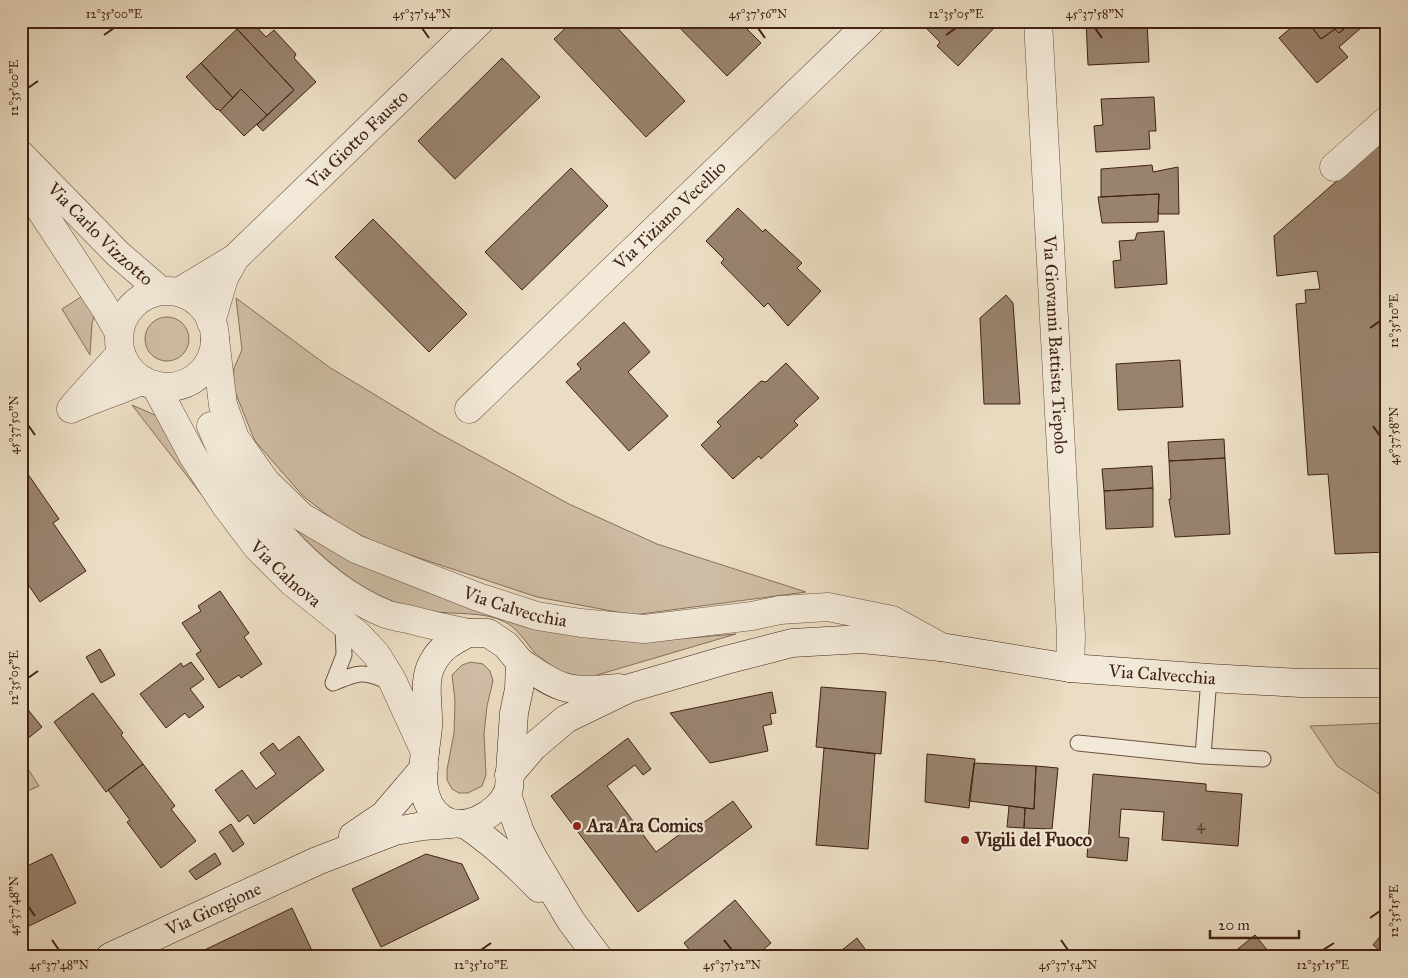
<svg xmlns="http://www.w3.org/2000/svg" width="1408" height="978" viewBox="0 0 1408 978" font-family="'IM FELL Great Primer',serif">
	<rect width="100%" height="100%" fill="#ebddc3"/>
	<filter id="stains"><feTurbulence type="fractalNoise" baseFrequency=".004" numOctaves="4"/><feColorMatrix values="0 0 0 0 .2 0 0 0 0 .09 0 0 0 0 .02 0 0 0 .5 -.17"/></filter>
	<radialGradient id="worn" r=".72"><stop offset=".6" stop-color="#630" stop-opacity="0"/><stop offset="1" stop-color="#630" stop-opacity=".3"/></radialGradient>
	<path fill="#cebda5" stroke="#886f5c" d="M84,295l11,19 -3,9 -2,32 -28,-46z
		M236,298l93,69 109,66 131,71 88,40 149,48 -173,23 -96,-18 -154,-51 -43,-21 -37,-29 -48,-55 -22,-54 1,-19 8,-18z
		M145 339a22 22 0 1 1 44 0a22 22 0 1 1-44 0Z
		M132,405l25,11 51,87z
		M291,526l66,36 177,65 59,11 49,4 94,-8 -149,44c-6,-1 -13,0 -19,-2 -6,-2 -29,-19 -34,-24 -8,-10 -17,-24 -29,-30 -20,-11 -52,-7 -75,-11 -62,-10 -96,-43 -139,-85z
		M471,662l12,2 7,7 3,10 -6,25 -3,28 2,41 -4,11 -14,7h-9l-7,-4 -5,-9v-10l7,-37 1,-32 -3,-26 10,-10z
		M1387,723v76l-50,-33 -27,-40z
		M21,758l18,28 -18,8z"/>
	<path fill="#99836f" stroke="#412114" d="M245,21h6l15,16 8,-7 22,24 -2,4 22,24 -53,49 -6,-6 37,-35 -57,-61z
		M573,21h38l74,80 -39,36 -92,-98z
		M673,21h66l22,22 -34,33z
		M919,21h71l5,6 -37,39 -21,-20 3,-4z
		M1086,21h61l2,41 -61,3z
		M1299,21h8l14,18 14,-10 4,4 15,-12h3l5,6 -23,20 9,10 -31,26 -38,-45z
		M1307,21h47l-15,12 -4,-4 -14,10z
		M237,29l57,61 -27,25 -26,-26 -8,9 -32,-35z
		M502,58l38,39 -85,82 -37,-38z
		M201,63l32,35 -13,13 -2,-2 -1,1 -31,-33z
		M241,89l26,26 -23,21 -24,-25z
		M1154,97l2,34h-7l1,18 -54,3 -2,-26 9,-1 -2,-26z
		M1387,137v415l-52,2 -7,-80 -20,1 -12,-171 10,-1 -1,-13 15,-1 -3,-18 -40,5 -3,-40z
		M1152,165l1,7 25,-5 1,47h-21l1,-20 -58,3v-28z
		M571,168l37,38 -86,84 -37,-38z
		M1159,194l-1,28 -56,1 -4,-26z
		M738,208l25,24 2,-3 37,34 -5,5 24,23 -33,35 -20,-23 -4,4 -43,-44 3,-4 -18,-18z
		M373,219l94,95 -38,38 -94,-95z
		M1164,231l3,53 -52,4 -2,-27 8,-1 -2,-19 16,-1 2,-7z
		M1006,295l7,8 7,101h-36l-4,-86z
		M624,322l26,30 -22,20 40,44 -39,35 -63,-69 15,-13 -4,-5z
		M1180,360l3,47 -65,3 -2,-46z
		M786,363l33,35 -25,23 4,4 -37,34 -2,-3 -26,23 -32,-34 20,-19 -4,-4 44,-41 5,1z
		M1224,439l1,19 -56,3 -1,-19z
		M1225,458l5,76 -55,3 -6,-38h2l-2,-38z
		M21,464l38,55 -6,4 33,48 -46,31 -19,-28z
		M1152,466l1,22 -49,3 -2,-22z
		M1153,488v39l-47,2 -2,-38z
		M220,591l29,42 -5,4 18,27 -21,14 -2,-3 -20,13 -23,-34 5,-3 -19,-28 19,-12 -3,-5z
		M100,649l15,26 -14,8 -15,-26z
		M191,662l13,17 -14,10 14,18 -15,11 -4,-5 -19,15 -26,-34 41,-31 2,4z
		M821,687l65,5 -5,62 -65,-7z
		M772,692l4,21 -6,1 2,10 -9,2 5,25 -58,12 -40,-50z
		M93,693l30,40 -2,2 22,29 -37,28 -52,-70z
		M21,701l21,26 -16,13 -5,-5z
		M299,736l25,34 -70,54 -6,-9 -9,7 -24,-32 27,-20 14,19 20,-15 -16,-21 13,-10 6,8z
		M628,738l23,31 -8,6 -8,-10 -28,21 49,66 28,-21 -2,-3 9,-7 5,7 37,-27 19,26 -114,85 -87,-116z
		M824,748l51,6 -7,95 -52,-4z
		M927,754l48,5 -6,49 -44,-6z
		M974,763l62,3 -2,43 -65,-8z
		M143,764l32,42 -4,3 25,32 -35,27 -34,-46 3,-2 -22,-30z
		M1036,766l22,2 -6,61 -28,-1 1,-20 9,1z
		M1093,774l113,10v7l36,3 -4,52 -76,-6 2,-28 -43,-3 -2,28 10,1 -2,23 -40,-4z
		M1009,806l16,2 -1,20 -17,-1z
		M231,824l13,20 -11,8 -14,-20z
		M215,853l6,11 -25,16 -7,-9z
		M52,854l24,49 -55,27v-61z
		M426,854l36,10 17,35 -98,48 -29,-58z
		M735,900l36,43 -16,14h-60l-11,-14z
		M292,908l23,49h-125z
		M1387,928v29l-14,-12z
		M1255,935l18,22h-45z
		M857,938l14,19h-38z"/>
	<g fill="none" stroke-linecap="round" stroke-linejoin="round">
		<defs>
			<path id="service" d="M343,623l1,32 -11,28c26,-11 31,-13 58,0
				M1078,743l125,13 6,-78
				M1203,756l60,3"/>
			<g id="minor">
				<path id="s1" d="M1038,21l33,615 -1,32"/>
				<path d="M1334,167l53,-47"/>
				<path id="s2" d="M179,292l56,-34 245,-237"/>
				<path d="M211,322l13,-44 11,-20"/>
				<path d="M75,404l46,-51"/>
				<path d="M71,409c24,-11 48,-18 72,-29"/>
				<path id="s3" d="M469,409l402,-388"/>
			</g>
			<g id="tertiary">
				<path id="s4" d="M21,155l97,99 43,37"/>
				<path d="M21,180l84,128 14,25"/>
				<circle cx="167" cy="339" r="48"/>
				<path id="s5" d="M215,339l8,66 12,33 31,44 36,35 54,32 122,48 59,19 44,7 63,6 108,-13 28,-6 48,-3 64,13 49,27"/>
				<path id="s6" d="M155,385l38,71 33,50 31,41 35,35 65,52 19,20 16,26 33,72"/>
				<path d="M211,426c28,72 103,159 175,188 8,3 18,4 26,6 18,5 37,9 56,13"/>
			</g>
			<g id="secondary">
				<path d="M468,633h20l18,12 14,17 -1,27 -5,24 -5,75c-4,15 -18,26 -31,32 -13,5 -24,6 -36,-1 -30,-21 -16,-64 -14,-93 1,-21 -6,-46 5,-64 8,-15 20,-21 35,-29z"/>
				<path d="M520,662c14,9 28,20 44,25 17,5 38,2 55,1"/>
				<path id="s7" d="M509,775l24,-28 33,-28 64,-31 96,-28 66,-17 70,-4 79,8 129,21 139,10 91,5h87"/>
				<path d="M507,795l13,37 12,24 39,65 27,36"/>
				<path d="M465,824c28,19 51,40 74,64"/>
				<path d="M353,836l31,-21 40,-47"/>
				<path id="s8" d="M110,957l207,-96 78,-30 28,-5 28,-2"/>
			</g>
		</defs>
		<use href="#service" stroke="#6c5040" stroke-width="17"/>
		<use href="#minor" stroke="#6c5040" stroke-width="29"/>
		<use href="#tertiary" stroke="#6c5040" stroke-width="29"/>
		<use href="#secondary" stroke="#412114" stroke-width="29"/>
		<use href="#service" stroke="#f2e9d8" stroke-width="15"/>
		<use href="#minor" stroke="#f2e9d8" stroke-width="28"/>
		<use href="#tertiary" stroke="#f2e9d8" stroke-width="28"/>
		<use href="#secondary" stroke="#f2e9d8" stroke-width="28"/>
	</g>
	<path fill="none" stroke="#412114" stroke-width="2" d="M422,28l7,10M758,28l7,10M1095,28l7,10M104,35l10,-7M946,35l10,-7M28,88l10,-7M1370,328l10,-7M28,425l7,10M1373,426l7,10M28,678l10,-7M28,906l7,10M1370,918l10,-7M52,940l7,10M724,940l8,10M1061,940l7,10M481,950l10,-7M1323,950l11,-7"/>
	<g fill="#8f2418" stroke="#f2e9d8" stroke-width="2">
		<circle cx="577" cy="826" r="5"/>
		<circle cx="965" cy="840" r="5"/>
	</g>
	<g text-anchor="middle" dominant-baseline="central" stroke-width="4.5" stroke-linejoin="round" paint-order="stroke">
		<g font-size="15" fill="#573a2b">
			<text x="1201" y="825">4</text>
		</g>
		<g font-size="18" fill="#412114" stroke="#f2e9d8">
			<text stroke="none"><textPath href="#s2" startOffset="236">Via Giotto Fausto</textPath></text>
			<text stroke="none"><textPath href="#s3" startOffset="279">Via Tiziano Vecellio</textPath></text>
			<text stroke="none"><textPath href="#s4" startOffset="112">Via Carlo Vizzotto</textPath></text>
			<text stroke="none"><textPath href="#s1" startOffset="324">Via Giovanni Battista Tiepolo</textPath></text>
			<text stroke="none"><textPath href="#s6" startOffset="231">Via Calnova</textPath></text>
			<text stroke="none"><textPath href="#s5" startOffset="438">Via Calvecchia</textPath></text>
			<text stroke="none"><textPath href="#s7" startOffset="692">Via Calvecchia</textPath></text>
			<text stroke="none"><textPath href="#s8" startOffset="114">Via Giorgione</textPath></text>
		</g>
		<g font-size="18" font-weight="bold" fill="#412114" stroke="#f2e9d8" text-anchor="start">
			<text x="587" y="826">Ara Ara Comics</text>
			<text x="975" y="840">Vigili del Fuoco</text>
		</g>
	</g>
	<rect width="1408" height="978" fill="none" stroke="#ebddc3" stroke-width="55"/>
	<path d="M1210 930v8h89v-8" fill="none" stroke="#412114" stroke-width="2.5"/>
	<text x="1218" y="930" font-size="15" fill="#412114" stroke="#f2e9d8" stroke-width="4" paint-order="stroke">20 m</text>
	<rect x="28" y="28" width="1352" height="922" fill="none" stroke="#412114" stroke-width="2"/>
	<g font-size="12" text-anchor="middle" fill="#412114">
		<text x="114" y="18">12°35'00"E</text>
		<text x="422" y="18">45°37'54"N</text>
		<text x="758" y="18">45°37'56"N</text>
		<text x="956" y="18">12°35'05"E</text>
		<text x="1095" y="18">45°37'58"N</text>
		<text transform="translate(14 88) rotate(-90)" y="4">12°35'00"E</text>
		<text transform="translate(1394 321) rotate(-90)" y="4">12°35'10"E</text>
		<text transform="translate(14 425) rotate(-90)" y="4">45°37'50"N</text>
		<text transform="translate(1394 436) rotate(-90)" y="4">45°37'58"N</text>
		<text transform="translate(14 678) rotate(-90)" y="4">12°35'05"E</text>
		<text transform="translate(14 906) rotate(-90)" y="4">45°37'48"N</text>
		<text transform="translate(1394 911) rotate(-90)" y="4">12°35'15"E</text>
		<text x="59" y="969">45°37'48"N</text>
		<text x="481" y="969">12°35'10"E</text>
		<text x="732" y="969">45°37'52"N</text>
		<text x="1068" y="969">45°37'54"N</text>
		<text x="1323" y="969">12°35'15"E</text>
	</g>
	<rect width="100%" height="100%" filter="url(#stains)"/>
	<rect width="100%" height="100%" fill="url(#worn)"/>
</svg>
